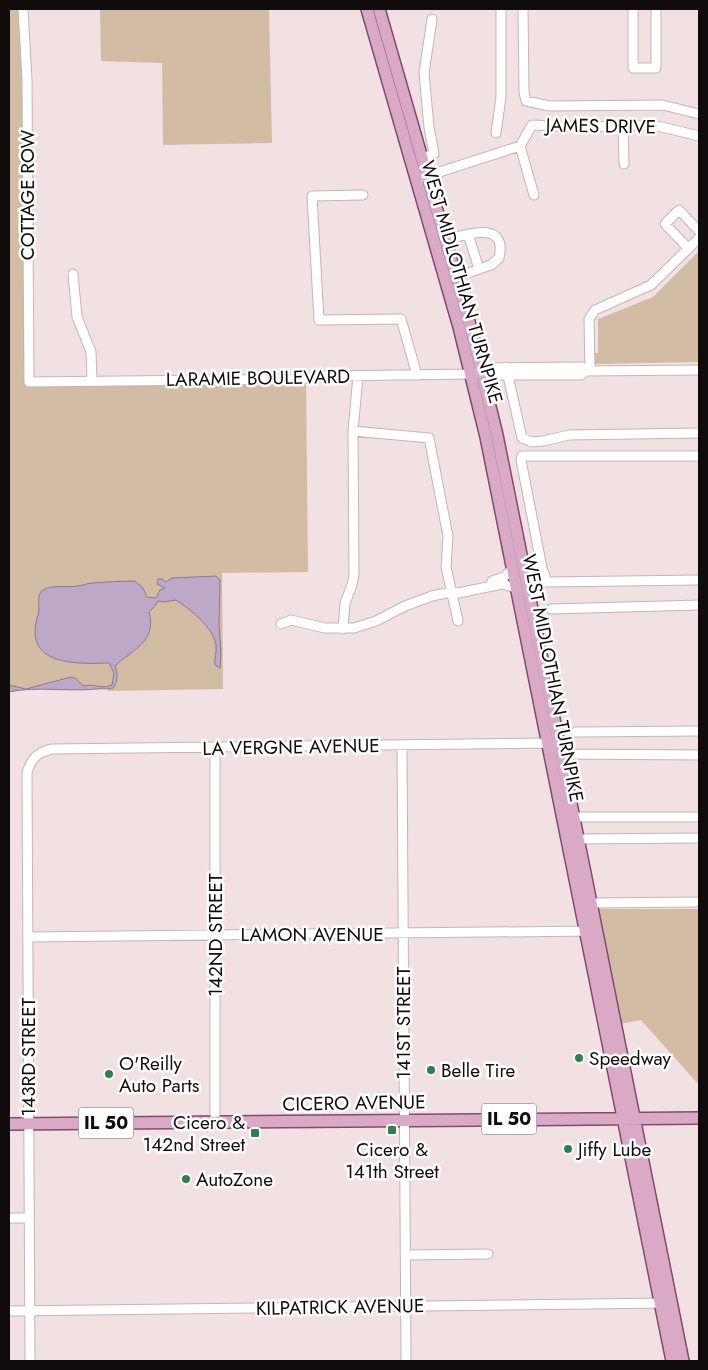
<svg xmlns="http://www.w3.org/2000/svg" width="708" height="1370" viewBox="0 0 708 1370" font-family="Jost,sans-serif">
	<rect width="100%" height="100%" fill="#f1e1e2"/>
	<path fill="#d2bca4" d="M9,9h11l5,75 2,302 279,-5 2,191 -86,1 1,116 -115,2v-3h-74l-18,1 -7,2z
		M142,9h127l3,134 -109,2 -1,-82 -61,-2 -1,-51z
		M699,251v111l-104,2 -2,-3v-8h5v-34l55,-22z
		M597,909h102v176l-58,-65 -21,4z"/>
	<path fill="#bea8c8" stroke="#8a7990" d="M216,576l4,4v3l-1,40 2,32 -1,13 -5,-3c-1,-6 2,-13 1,-20 -3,-18 -25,-35 -40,-45l-13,2 -5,-1 -3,5 -6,6c8,30 -16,37 -34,54 3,7 3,15 -2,22 -6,2 -10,0 -16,1 -29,3 -62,-3 -88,3v-7l17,4 45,-12 4,1 9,8c9,-3 18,4 28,-1l2,-12 -5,-10c-33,1 -87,3 -71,-48 3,-8 -3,-19 5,-25 10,-6 24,-2 35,-4 5,0 9,-3 14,-3 14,-1 29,-2 43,-2l8,7 4,9 9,1 4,-8 5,-2 -8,-4 1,-5h4l4,3 6,-4z"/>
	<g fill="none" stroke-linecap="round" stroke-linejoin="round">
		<defs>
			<path id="minor" d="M23,9l4,71 2,302 270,-3 29,-3 143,-2 17,-2 3,-4 91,-1 4,4
				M523,9l1,83 2,9 24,5 113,-1 36,9
				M633,9v59h23v-59
				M623,125l1,39
				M496,133l5,-36v-88
				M421,158l13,-4 -5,-27 -5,-54 8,-54
				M421,178l99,-32
				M363,195l-51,1 7,124 82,-1 16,56
				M534,195l-14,-49 12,-21 48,2 73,-2 46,11
				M468,234l11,35
				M445,240c20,-5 63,-21 54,18l-8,7 -35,12
				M688,248l-23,-24 14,-14 20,21
				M73,274l4,43 14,35 1,29
				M506,367l16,71 10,4 11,-1 26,-6 130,-2
				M590,371l-1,-52 6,-9 56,-25 48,-47
				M488,372l3,3h90l5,-4 113,-1
				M353,431l76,7 19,98 -2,31 12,54
				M542,568l-21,-108 1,-4h177
				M524,572l18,-4 5,14 152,-2
				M492,581l12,-4 8,-8
				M551,609l148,-4
				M281,624l10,-4 34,8h29l22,-7 29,-15 27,-10 19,-4 7,1 44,-9 14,4
				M343,629l2,-26 7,-18 2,-10 -1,-144 5,-55
				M576,732l123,-1
				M402,745l4,616
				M215,748v374
				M574,817h125
				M578,839l121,-1
				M591,903l108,-1
				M28,937l563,-6
				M9,1218h20
				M405,1255l83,-1
				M9,1311l657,-8
				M30,1361l-3,-588c4,-15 11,-21 25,-24l496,-6 14,11 137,1"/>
			<path id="major" d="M367,9l92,318 27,110 186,924
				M379,9l91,316 27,110 186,926
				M9,1124l690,-6"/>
		</defs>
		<use href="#minor" stroke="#c4b5b6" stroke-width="11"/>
		<use href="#major" stroke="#834c6c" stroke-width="14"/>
		<use href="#minor" stroke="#fff" stroke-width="9"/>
		<use href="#major" stroke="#d9a9c6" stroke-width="11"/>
	</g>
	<g fill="#317e4d" stroke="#fff" stroke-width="2">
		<circle cx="579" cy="1058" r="5"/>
		<circle cx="431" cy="1070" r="5"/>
		<circle cx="109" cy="1074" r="5"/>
		<rect x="387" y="1125" width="10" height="10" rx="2.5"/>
		<rect x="250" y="1128" width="10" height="10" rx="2.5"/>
		<circle cx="568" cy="1149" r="5"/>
		<circle cx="186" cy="1179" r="5"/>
	</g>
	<g text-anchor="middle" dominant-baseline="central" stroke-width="5" stroke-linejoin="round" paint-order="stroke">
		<g fill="#fff" stroke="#585555" stroke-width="1">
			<rect x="481.5" y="1103.5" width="55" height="31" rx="4"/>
			<rect x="78.5" y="1107.5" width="55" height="31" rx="4"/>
		</g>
		<g font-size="18" font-weight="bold" fill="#110c0c">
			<text x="509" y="1119">IL 50</text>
			<text x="106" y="1123">IL 50</text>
		</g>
		<g font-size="19" fill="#110c0c" stroke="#fff">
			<text transform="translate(601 126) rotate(1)">JAMES DRIVE</text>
			<text transform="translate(27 195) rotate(-90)">COTTAGE ROW</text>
			<text transform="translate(462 282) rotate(74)">WEST MIDLOTHIAN TURNPIKE</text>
			<text transform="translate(258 378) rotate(-1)">LARAMIE BOULEVARD</text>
			<text transform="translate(553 678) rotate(79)">WEST MIDLOTHIAN TURNPIKE</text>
			<text transform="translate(291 747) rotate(-1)">LA VERGNE AVENUE</text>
			<text x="312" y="934">LAMON AVENUE</text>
			<text transform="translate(215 935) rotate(-90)">142ND STREET</text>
			<text transform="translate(403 1023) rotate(-90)">141ST STREET</text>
			<text transform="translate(28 1057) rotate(-90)">143RD STREET</text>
			<text transform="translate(354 1103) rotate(-1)">CICERO AVENUE</text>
			<text transform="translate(340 1307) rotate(-1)">KILPATRICK AVENUE</text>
		</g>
		<g font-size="19" fill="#110c0c" stroke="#fff" text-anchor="start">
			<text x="589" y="1058">Speedway</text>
			<text x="119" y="1063">O'Reilly<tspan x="119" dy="22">Auto Parts</tspan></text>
			<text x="441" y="1070">Belle Tire</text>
			<text x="245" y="1122" text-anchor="end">Cicero &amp;<tspan x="245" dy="22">142nd Street</tspan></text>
			<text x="392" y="1149" text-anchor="middle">Cicero &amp;<tspan x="392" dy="22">141th Street</tspan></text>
			<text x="578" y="1149">Jiffy Lube</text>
			<text x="196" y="1179">AutoZone</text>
		</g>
	</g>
	<rect width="708" height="1370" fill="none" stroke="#110c0c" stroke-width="20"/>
</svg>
